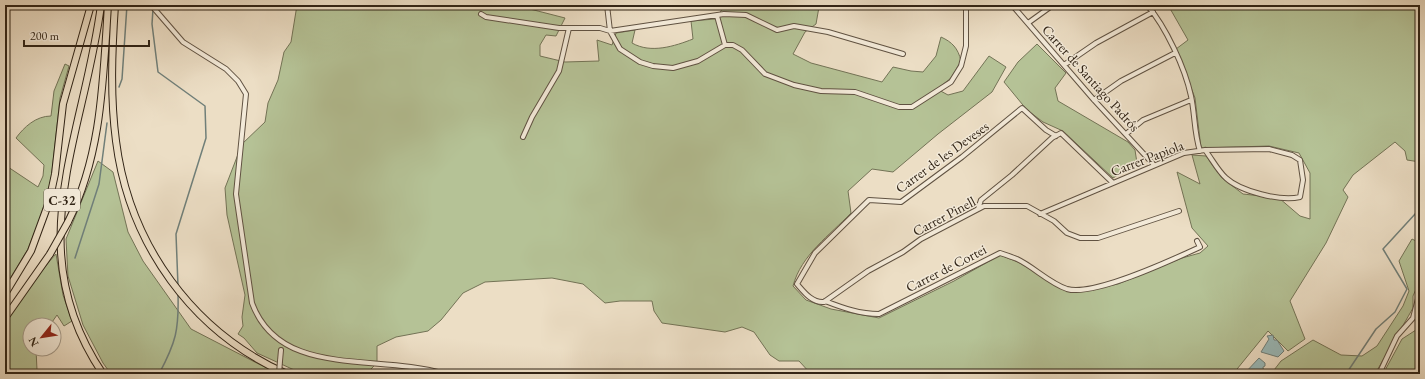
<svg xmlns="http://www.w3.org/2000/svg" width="1425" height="379" viewBox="0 0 1425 379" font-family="'EB Garamond',serif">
	<rect width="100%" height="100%" fill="#ecdec5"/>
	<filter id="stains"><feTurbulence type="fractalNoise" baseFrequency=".005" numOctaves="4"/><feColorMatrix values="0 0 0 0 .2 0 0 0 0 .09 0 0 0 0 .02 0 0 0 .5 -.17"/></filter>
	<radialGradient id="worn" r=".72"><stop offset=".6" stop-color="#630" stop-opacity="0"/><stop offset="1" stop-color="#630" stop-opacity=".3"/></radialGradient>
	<path fill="#b5c296" stroke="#737356" d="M297,5h228l5,4 35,9 -9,18 -10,-1 -6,10v11l25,6 34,-1 -2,-21 15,5 4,-12 19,-3 -3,13c19,11 43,3 61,-4l-2,-18 24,-2 8,-11 8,-3h73l15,2 -3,17 -11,8 -12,22 18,9 71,19 11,-15 18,4 12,1 13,-16 5,-19c11,5 17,11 20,24l-10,17 -14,11 11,6 15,-4 26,-35 17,11 -14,25 -54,42 -45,38 -21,-3 -24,22 3,22c-21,22 -50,42 -58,73l13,14 25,9 48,9 75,-37 46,-26 18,7 50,29 20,-1 30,-6 64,-26 18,-5 8,-7 -16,-18 -15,-56 23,12 -8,-29 14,1 16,22 21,16 36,4 21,18 10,3v-46l-11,-20 -30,-7 -68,2 -6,-50 -19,-49 12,-9 -20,-35h252v157l-13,-2 -2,-9 -10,-9 -42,33 -10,15 5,7 -22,46 -36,58 15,38 -17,12 -20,-20 -35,43h-422l-12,-13h-20l-9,-6 -16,-23 -12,-5 -17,5 -63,-9 -8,-12 -2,-10h-32l-15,2 -22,-19 -31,-6 -67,4 -22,11 -22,27 -13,11 -32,6 -19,9v17l-11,11h-63l-46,-21 -13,-15 -6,-4 5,-8 -1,-9 3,-22 -18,-80 -2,-27 17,-44 23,-22 3,-19 10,-23 6,-28 7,-10z
		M1037,44l29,29 -11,15 3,13 70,41 7,8 2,13 -24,15 -50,-47 -20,-9 -16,-12 -23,-28 14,-20z
		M65,64l4,2 -9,32 -9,83 -10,35 -13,33 -23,38v-122l33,22 5,-11 1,-11 -28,-27c8,-11 20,-22 35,-22l3,-25z
		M98,161l15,11 15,60 15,29 48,68 87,45h-167l-8,-11 -20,-38 -15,-49 -2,-37z
		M1412,239l8,4v37l-7,16v12l-38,66h-104l10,-13 32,-21 28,15 21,1 15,-10 26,-40 6,-15 -10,-30z
		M56,254l7,41 9,26 -8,5 -7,-11 -7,10h-20v24h6l1,21 9,4h-41c0,-14 -3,-34 0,-47 4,-16 39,-60 51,-73z
		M1420,324v50h-37l19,-35 17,-11z"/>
	<path fill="#9abbbb" stroke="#707f79" d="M1273,335l1,5h3l7,11 -6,6 -17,-5 8,-13 -2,-3z
		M1259,358l6,5v3l-2,1 1,7h-20z"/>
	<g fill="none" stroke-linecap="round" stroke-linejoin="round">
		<path stroke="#707f79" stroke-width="1.5" d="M153,9l-1,15 6,48 47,34 1,32 -30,96 2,52
			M119,87l3,-8 5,-74
			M75,258l24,-74 8,-61
			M5,373l2,1
			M159,374c17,-32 20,-44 19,-80
			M1346,374l30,-45 19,-17 12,-23 -24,-40 33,-36 4,-13"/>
		<defs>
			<path id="minor" d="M151,5l32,37 43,27 12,12 8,13 -10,100 16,109c28,76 124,50 193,71
				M607,5l3,26 10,18 20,13 13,4 20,2 25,-7 27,-16h8l9,5 23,24 29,11 27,6 34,1 44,15h13l39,-25 10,-16 5,-20v-41
				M1012,5l82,95 60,65
				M1147,5c19,22 38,63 44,91 4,18 3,37 9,55
				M481,14l5,3 73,11h41l10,3 114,-17 22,1 31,15 17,-4 34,6 75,22
				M717,16l8,29
				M1028,23l25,-18
				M1064,65l32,-22 57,-31
				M1094,100l27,-19 54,-28
				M1126,134l17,-14 48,-20
				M1056,136l-10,-6 -24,-22 -60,49 -61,45 -32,-2 -54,53 -18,31c7,8 15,19 27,18l44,-31 35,-19 18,-13 63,-33h43l27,15 13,12 13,5h18l81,-27
				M523,137l9,-20 27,-46 10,-43
				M978,209l3,-9 31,-25 40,-37 9,-5 51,49
				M1040,214l144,-61 21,-3 64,-1 23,6 8,5 3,20 -3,17c-19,5 -60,-6 -74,-19 -8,-7 -14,-19 -21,-28
				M825,301c18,7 35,13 54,13l121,-61c6,2 12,4 17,6 17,8 32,24 50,30 27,8 107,-30 133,-42l-3,-6
				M280,361l1,-11
				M1379,374l18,-38 16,-18 7,-27"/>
			<path id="highway" d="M101,5c-17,132 -83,244 2,369
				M115,5c-3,45 -5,91 1,136 13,103 76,191 171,233
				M68,222c34,-68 35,-142 40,-217
				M5,294l26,-43 18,-49 6,-28 8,-70 28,-99
				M5,318l45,-64"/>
		</defs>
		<use href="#minor" stroke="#605242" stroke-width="6"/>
		<use href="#highway" stroke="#312416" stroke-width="8"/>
		<use href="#minor" stroke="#f3ead9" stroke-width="4"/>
		<use href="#highway" stroke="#ecdec5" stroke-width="6"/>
		<defs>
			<path id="minor-bridge" d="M279,374l1,-13"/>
			<path id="highway-bridge" d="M50,254l18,-32"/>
		</defs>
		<use href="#minor-bridge" stroke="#605242" stroke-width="6" stroke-linecap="butt"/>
		<use href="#highway-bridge" stroke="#312416" stroke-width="8" stroke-linecap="butt"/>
		<use href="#minor-bridge" stroke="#f3ead9" stroke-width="4"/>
		<use href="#highway-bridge" stroke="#ecdec5" stroke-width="6"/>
	</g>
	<g text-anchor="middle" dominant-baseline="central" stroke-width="3" stroke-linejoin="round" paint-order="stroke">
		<rect fill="#f3ead9" stroke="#6b5f50" stroke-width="1" x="44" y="189" width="36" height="22" rx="3"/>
		<g font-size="13" font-weight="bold" fill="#312416">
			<text x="62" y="200">C-32</text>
		</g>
		<g font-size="14" fill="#312416" stroke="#f3ead9">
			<text transform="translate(1091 78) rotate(48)">Carrer de Santiago Padrós</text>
			<text transform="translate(942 157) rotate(-36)">Carrer de les Deveses</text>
			<text transform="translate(1147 158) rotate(-21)">Carrer Papiola</text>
			<text transform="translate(944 216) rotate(-28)">Carrer Pinell</text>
			<text transform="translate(946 268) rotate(-27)">Carrer de Cortei</text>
		</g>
	</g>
	<rect width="1425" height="379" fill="none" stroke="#ecdec5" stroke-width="20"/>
	<rect x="6" y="6" width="1413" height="367" fill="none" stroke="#312416" stroke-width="2"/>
	<rect x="10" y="10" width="1405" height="359" fill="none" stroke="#312416"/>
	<g transform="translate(42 337) rotate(240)"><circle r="19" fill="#f3ead9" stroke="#a59b8b"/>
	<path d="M0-3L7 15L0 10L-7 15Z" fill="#8f2418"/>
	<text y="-6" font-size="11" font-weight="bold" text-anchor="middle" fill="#312416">N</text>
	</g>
	<path d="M24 40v6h125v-6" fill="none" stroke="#312416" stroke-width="2"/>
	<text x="30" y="40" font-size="12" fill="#312416" stroke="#f3ead9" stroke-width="3" paint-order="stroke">200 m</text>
	<rect width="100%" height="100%" filter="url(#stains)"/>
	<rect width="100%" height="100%" fill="url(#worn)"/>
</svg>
